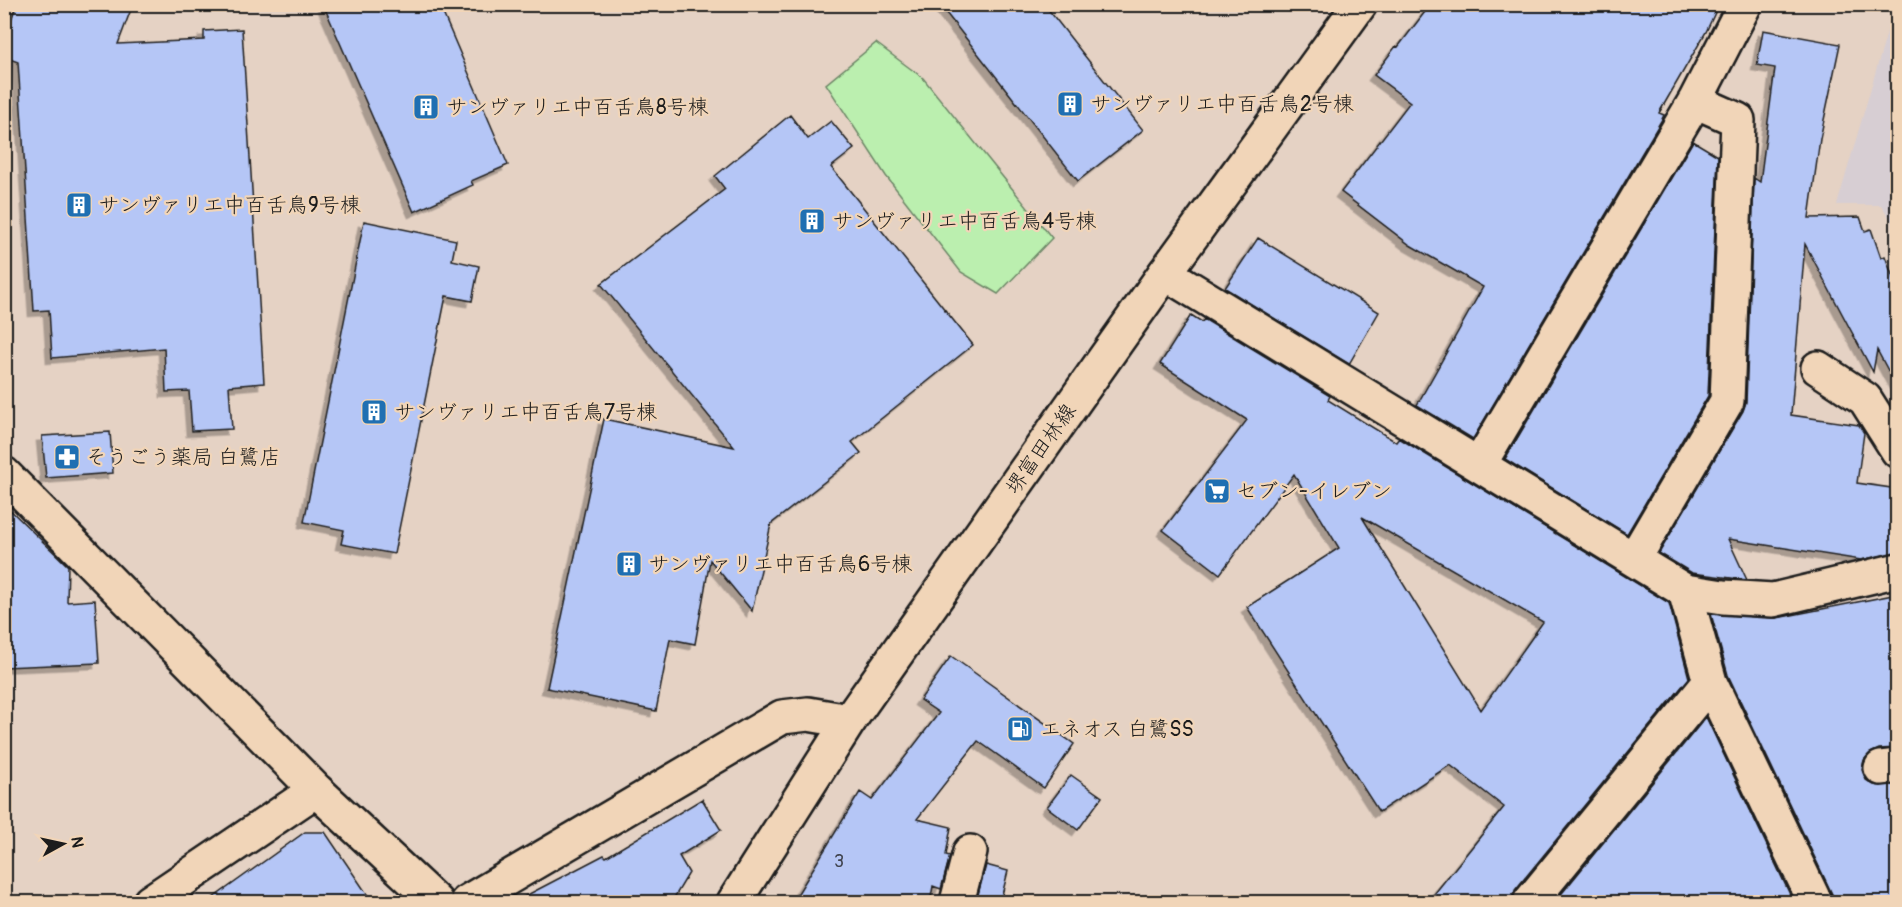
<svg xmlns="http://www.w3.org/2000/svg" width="1902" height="907" viewBox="0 0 1902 907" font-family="Pangolin,'Klee One',sans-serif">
	<defs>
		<filter id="shadow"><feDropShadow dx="-5.5" dy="5.5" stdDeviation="0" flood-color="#0004"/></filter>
	</defs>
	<rect width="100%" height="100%" fill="#e5d2c4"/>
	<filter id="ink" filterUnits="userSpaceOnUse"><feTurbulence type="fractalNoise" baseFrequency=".0167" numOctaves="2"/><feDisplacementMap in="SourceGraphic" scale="12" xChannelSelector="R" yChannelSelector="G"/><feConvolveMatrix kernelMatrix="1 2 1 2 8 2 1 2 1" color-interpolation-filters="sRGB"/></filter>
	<g filter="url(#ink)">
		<path fill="#d7ced3" d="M1895,5h3l-1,224 -16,-24h-44z"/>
		<path fill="#bbefaf" stroke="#6c8666" stroke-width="1.5" d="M876,43l47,35 129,160 -54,56 -37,-22 -75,-96 -60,-92z"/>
		<path fill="#b5c6f6" stroke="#1c1c1c" stroke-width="1.5" fill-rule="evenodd" filter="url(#shadow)" d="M17,4h116l-15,40 86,-4v-9l38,-2 22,354 -35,3 3,43 -40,2 -3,-40 -23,1 -2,-44 -112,10 -3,-48 -15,1 -16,-249 -14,-5v-19z
			M323,4h116l69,161 -37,16 2,4 -59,27z
			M939,4h105l99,126 -65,51z
			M1431,4h288l-13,28 -47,81 5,2 -3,6 -188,318 -56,-34 66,-118 -73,-42 -69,-53 69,-90 -36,-27 22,-29 2,1z
			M1763,30l77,14 -20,95 -11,79 51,-1 5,14 6,-2 10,29 4,-2 13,35v98l-21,-39 -4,22 -68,-128 -14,171 68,10 5,8 -7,50 41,6v63l-37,8 -133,-21 19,41 -55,-7 -33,-20 84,-142 3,-9 8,-224 6,4 15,-114 -18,-3z
			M790,115l18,24 23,-18 23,28 -23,18 142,178 -121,97 9,11 -90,71 -19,87 -42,-51 -15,84 -25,-5 -14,72 -109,-23 57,-269 130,28 -133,-163 124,-95 -10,-13z
			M1693,141l25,15 -10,240 -81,138 -122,-75z
			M364,221l92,19 -4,20 27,6 -7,35 -26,-5 -52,258 -53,-10 3,-14 -40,-8z
			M1258,238l121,74 -30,52 -124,-76z
			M1191,315l11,7 2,-3 126,77 -2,4 68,42 3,-4 270,165 20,75 -174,212 -3,13h-85l77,-96 -54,-42 -71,47 -132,-205 92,-59 -45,-74 -74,100 -57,-44 84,-110 -87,-56zM1362,517l181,105 -62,88z
			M110,432l3,41 -67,5 -4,-42z
			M4,504l64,62 -1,36 28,-2 4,63 -95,4z
			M1898,594v154l-19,1 -9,4 -6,7 -2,10 4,10 8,5h24v118h-64l-2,-9 -104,-219 -17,-61 66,4z
			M951,656l123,88 -30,44 -66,-47 -61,78 34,8 -5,28 4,1 -9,33 -8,-3 -3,17h-138l68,-111 12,8 67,-87 -19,-13z
			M1706,717l88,186h-240z
			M1071,775l31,22 -24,33 -31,-23z
			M702,799l19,31 -42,26 10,17 -18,30h-159l92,-48 2,2z
			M305,832h20l48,71h-167z
			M986,865l22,6 -8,32 -23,-5z"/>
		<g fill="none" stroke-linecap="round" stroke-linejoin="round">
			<defs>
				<path id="minor" d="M1165,273l520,318 25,91 105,220
					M1818,368l47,31 33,52
					M1479,465l216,-364 50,-97
					M4,474l312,316 120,112
					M1634,559l93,-158 11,-281 -43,-19
					M1685,591l38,6 50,3 125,-30
					M1881,768l17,-2
					M150,902l166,-112
					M467,902l315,-185 26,-3 41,7
					M957,902l13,-50
					M1530,902l180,-220"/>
				<path id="major" d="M734,902l115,-181 316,-448 195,-269"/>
			</defs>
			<use href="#minor" stroke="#1c1c1c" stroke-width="38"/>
			<use href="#major" stroke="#1c1c1c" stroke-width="38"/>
			<use href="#minor" stroke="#f1d5b8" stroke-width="33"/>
			<use href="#major" stroke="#f1d5b8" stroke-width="33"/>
		</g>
	</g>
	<defs>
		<symbol id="building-square" viewBox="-11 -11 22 22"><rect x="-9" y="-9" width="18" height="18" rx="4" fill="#1f6fb2" stroke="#f1d5b8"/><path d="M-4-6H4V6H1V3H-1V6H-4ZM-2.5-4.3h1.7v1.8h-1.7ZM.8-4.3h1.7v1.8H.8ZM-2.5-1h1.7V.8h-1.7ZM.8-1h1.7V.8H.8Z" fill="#fff"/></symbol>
		<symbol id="pharmacy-square" viewBox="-11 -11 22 22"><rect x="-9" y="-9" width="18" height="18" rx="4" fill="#1f6fb2" stroke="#f1d5b8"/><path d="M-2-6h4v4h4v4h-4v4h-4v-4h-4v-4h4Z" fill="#fff"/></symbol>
		<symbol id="supermarket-square" viewBox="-11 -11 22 22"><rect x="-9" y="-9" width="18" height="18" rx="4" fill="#1f6fb2" stroke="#f1d5b8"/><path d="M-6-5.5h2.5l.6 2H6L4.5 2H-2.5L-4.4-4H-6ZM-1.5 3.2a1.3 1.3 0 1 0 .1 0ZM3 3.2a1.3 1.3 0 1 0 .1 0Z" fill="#fff"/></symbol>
		<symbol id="fuel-square" viewBox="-11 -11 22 22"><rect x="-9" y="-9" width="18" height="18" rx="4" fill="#1f6fb2" stroke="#f1d5b8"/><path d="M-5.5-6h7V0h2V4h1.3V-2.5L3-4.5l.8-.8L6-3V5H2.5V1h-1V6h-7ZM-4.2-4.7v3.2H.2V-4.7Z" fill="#fff"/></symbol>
	</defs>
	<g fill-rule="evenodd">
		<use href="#building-square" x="1055" y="89" width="30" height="30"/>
		<use href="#building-square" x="411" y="92" width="30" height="30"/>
		<use href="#building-square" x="64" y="190" width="30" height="30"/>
		<use href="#building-square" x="797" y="206" width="30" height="30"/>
		<use href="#building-square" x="359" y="397" width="30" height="30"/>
		<use href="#pharmacy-square" x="52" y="442" width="30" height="30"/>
		<use href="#supermarket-square" x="1202" y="476" width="30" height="30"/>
		<use href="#building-square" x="614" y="549" width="30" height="30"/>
		<use href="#fuel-square" x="1005" y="714" width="30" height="30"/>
	</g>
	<g text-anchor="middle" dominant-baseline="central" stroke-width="4.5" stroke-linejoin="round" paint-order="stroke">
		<g font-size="18" fill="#424652">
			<text x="839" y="861">3</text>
		</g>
		<g font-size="21" fill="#1c1c1c" stroke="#f1d5b8" text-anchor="start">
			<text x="1090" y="104">サンヴァリエ中百舌鳥2号棟</text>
			<text x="446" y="107">サンヴァリエ中百舌鳥8号棟</text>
			<text x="98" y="205">サンヴァリエ中百舌鳥9号棟</text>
			<text x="832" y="221">サンヴァリエ中百舌鳥4号棟</text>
			<text x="394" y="412">サンヴァリエ中百舌鳥7号棟</text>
			<text x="86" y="457">そうごう薬局 白鷺店</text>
			<text x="1236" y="491">セブン-イレブン</text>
			<text x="648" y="564">サンヴァリエ中百舌鳥6号棟</text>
			<text x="1040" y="729">エネオス 白鷺SS</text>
		</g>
		<g font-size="21" fill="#1c1c1c" stroke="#f1d5b8">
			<text transform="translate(1041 449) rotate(-55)">堺富田林線</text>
		</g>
	</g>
	<rect width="1902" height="907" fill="none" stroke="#f1d5b8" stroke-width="24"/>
	<rect x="12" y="12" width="1878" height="883" fill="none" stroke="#1c1c1c" stroke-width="2" filter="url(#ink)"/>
	<g transform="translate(63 844) rotate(82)" stroke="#f1d5b8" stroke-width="4.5" paint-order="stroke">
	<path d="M0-4.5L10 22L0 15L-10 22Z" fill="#1c1c1c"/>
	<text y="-9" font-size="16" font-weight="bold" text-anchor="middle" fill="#1c1c1c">N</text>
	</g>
</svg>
